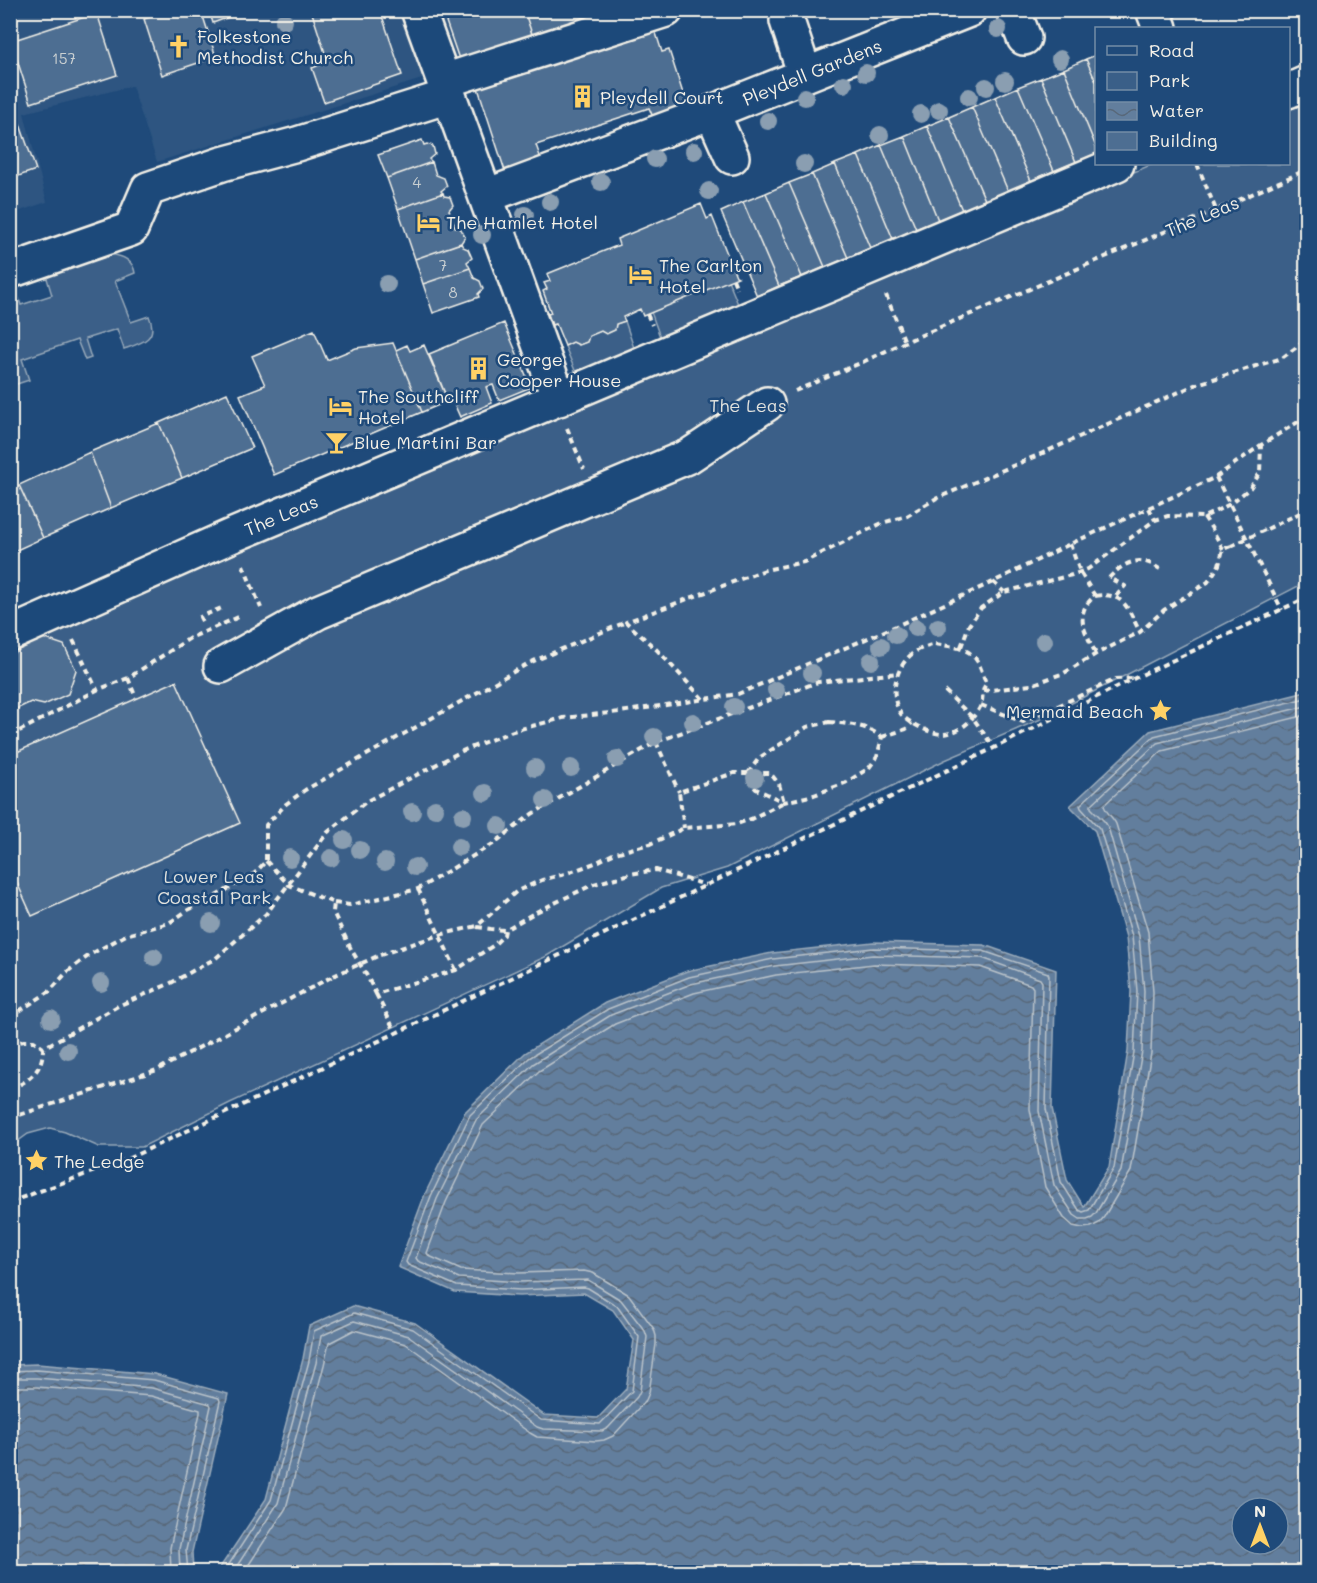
<svg xmlns="http://www.w3.org/2000/svg" width="1317" height="1583" viewBox="0 0 1317 1583" font-family="Mali,sans-serif">
	<defs>
		<pattern id="water-waves" width="16" height="10" patternUnits="userSpaceOnUse" patternTransform="scale(1.5)"><rect width="16" height="10" fill="#627e9d"/><path d="M0 5q4-4 8 0t8 0" fill="none" stroke="#58687a"/></pattern>
	</defs>
	<rect width="100%" height="100%" fill="#1f4a7a"/>
	<filter id="ink" filterUnits="userSpaceOnUse"><feTurbulence type="fractalNoise" baseFrequency=".0167" numOctaves="2"/><feDisplacementMap in="SourceGraphic" scale="12" xChannelSelector="R" yChannelSelector="G"/><feConvolveMatrix kernelMatrix="1 2 1 2 8 2 1 2 1" color-interpolation-filters="sRGB"/></filter>
	<g filter="url(#ink)">
		<path fill="#2d5581" d="M10,11h629l-482,151 -25,-76 -108,27 23,89 -36,12z"/>
		<path fill="#3a5f88" stroke="#97a8b8" stroke-width="1.5" d="M1306,98v484l-265,137 -96,41 -218,108 -66,20 -116,69 -315,146 -88,44h-43l-34,-15 -15,-4 -22,6 -11,8 -6,15v-511l562,-239 580,-243h135l1,-58z
			M108,254c12,1 25,5 27,19l-20,8 16,41 18,-6c10,23 -7,27 -25,33l-7,-20 -32,10 6,19 -6,2 -8,-20 -55,19 7,21 -18,6 -1,-100 4,-1 7,20 31,-10 -6,-20z
			M728,280l10,24 -78,33 -9,-25z
			M625,321l9,27 -58,25 -11,-27 8,-4 6,3 8,-3 2,-6 12,-5 6,3 8,-4 1,-6z"/>
		<path fill="url(#water-waves)" stroke="#9cacbb" stroke-width="1.5" fill-rule="evenodd" d="M1306,692v880h-1089l49,-73 37,-140 6,-33 44,-20 62,17 129,92 54,3 28,-29 8,-49 -21,-30 -29,-17 -65,3 -64,-4 -57,-25 27,-73 40,-82 60,-59 80,-50 82,-32 85,-18 101,-11 111,3 72,25 -4,138 15,72 17,27 25,-40 19,-116 3,-60 -5,-54 -31,-106 -25,-25 80,-75zM1242,1508h36v36h-36z
			M37,1364l118,10 73,20 -36,158 1,20h-182v-207z"/>
		<g fill="none" stroke-linecap="round" stroke-linejoin="round">
			<path stroke="#bac3ca" stroke-width="1.5" d="M10,1371l27,-1 117,10 65,18 1,3 -34,149 2,22
				M10,1378h27l115,10 58,16 1,2 -32,143 1,23
				M10,1387h27l114,9 49,14v3l-30,135 1,24
				M224,1572l47,-72 38,-139 5,-30 40,-18 59,16 128,91 59,4 32,-33 7,-54 -22,-31 -29,-18 -4,-1 -64,3 -63,-4 -49,-21 -2,-3 25,-66 39,-81 59,-57 79,-49 81,-32 84,-18 100,-11 110,3 65,22 1,3 -3,133 15,73 18,28 4,2 6,-2 25,-42 20,-116 3,-61 -5,-55 -32,-107 -19,-21 -1,-3 74,-69 152,-38
				M233,1572l45,-69 38,-140 5,-27 33,-15 55,15 128,91 6,2 59,2 6,-3 29,-31 3,-6 7,-54 -2,-6 -24,-31 -33,-20 -69,2 -60,-4 -41,-17 -2,-3 21,-59 39,-79 57,-56 78,-49 80,-31 84,-18 98,-11 109,3 58,21 2,3 -3,129 15,74 20,30 6,4h7l5,-2 4,-4 25,-42 21,-120 2,-60 -5,-55 -31,-109 -3,-5 -14,-14v-3l66,-62 149,-37
				M244,1572l42,-64 38,-143 5,-22 25,-13 52,14 124,89 7,4 59,4 8,-1 9,-4 33,-36 3,-7 7,-49v-8l-2,-7 -25,-34 -36,-22 -9,-2 -65,2 -58,-3 -32,-14 -2,-3 19,-51 37,-77 56,-54 76,-47 79,-31 82,-18 98,-11 106,3 51,18 2,3 -3,121 15,78 19,31 9,8 9,2 9,-1 8,-4 5,-6 27,-46 20,-118 2,-61 -5,-60 -32,-108c-3,-7 -11,-12 -12,-19l58,-54 144,-36"/>
		</g>
		<path fill="#4d6e92" stroke="#f4f1e8" stroke-width="1.5" d="M171,10h30l15,47 -54,18 -18,-56z
			M209,10h39l-35,13z
			M311,10h69l22,65 -78,27 -12,-34 16,-6z
			M442,10h82l10,30 -74,22z
			M524,10h81l3,7 -74,23z
			M97,13l20,62 -86,28 -20,-62z
			M655,30l7,22 7,-2 18,56 -34,11 -4,-9 -113,37 5,14 -36,12 -27,-83z
			M1096,55v27l-10,-23z
			M1086,59l10,23v65l-32,-78z
			M1064,69l32,78v7l-20,8 -35,-84z
			M1041,78l35,84 -22,9 -36,-84z
			M1018,87l36,84 -23,10 -36,-84z
			M10,96l26,74 -26,9z
			M995,97l36,84 -23,10 -36,-84z
			M972,107l36,84 -23,9 -36,-83z
			M949,117l36,83 -23,10 -35,-84z
			M927,126l35,84 -24,10 -34,-84z
			M904,136l34,84 -22,9 -35,-84z
			M422,140l2,5 3,-1 6,2 2,8 -6,5 3,3 -45,16 -9,-23z
			M881,145l35,84 -23,10 -35,-84z
			M858,155l35,84 -23,9 -35,-84z
			M432,162l4,13 8,3 3,8 -6,5 2,2 -45,16 -11,-31z
			M835,164l35,84 -22,10 -36,-84z
			M812,174l36,84 -23,9 -36,-84z
			M789,183l36,84 -23,10 -36,-84z
			M443,193l1,3 6,1 3,8 -4,5 6,17 6,2 4,8 -4,6 -46,16 -17,-50z
			M766,193l36,84 -23,9 -36,-84z
			M743,202l36,84 -22,10 -36,-84z
			M701,204l6,15 5,-3 24,60 2,1 -95,39 -3,-7 -17,8 2,4 -9,3 -1,6 -9,4 -5,-3 -12,5 -2,6 -8,3 -6,-3 -8,4 -9,-22 -4,1 -4,-11 3,-1 -8,-22 4,-2 -3,-6 6,-2 -3,-7 72,-29 -2,-6z
			M461,243l2,4 5,2 4,9 -5,4 3,6 -47,16 -8,-25z
			M470,268l4,10 6,3 3,8 -5,5 1,3 -46,16 -10,-29z
			M504,323l27,64 -32,13 -6,-15 -7,2 6,16 -32,14 -8,-18 -4,2 -19,-47z
			M314,330l13,30 29,-12 37,-5 29,69 -148,63 -34,-80 25,-10 -13,-29z
			M314,330l13,30 29,-12 37,-5 3,7 11,-5 3,6 14,-6 24,56 -174,74 -34,-80 25,-10 -13,-29z
			M227,393l25,55 -70,30 -23,-55z
			M159,423l23,55 -71,30 -21,-56z
			M90,452l21,56 -68,30 -24,-53z
			M19,485l24,53 -33,15v-64z
			M40,637l24,8 12,25 -8,24 -24,11 -13,-3 -21,10v-51l7,-14z
			M176,681l64,142 -208,93 -18,-40 -4,2v-123z"/>
		<g fill="none" stroke-linecap="round" stroke-linejoin="round">
			<defs>
				<path id="minor" d="M418,10l141,389
					M1013,10l11,28
					M1153,10l7,18
					M787,21l18,54
					M444,81l222,-71
					M1288,91l18,-8
					M712,112l20,45
					M486,196l226,-84 257,-102
					M10,271l121,-42 17,-40 74,-25 75,-20 152,-48
					M10,634l221,-98 886,-372
					M221,666l97,-54 371,-156 78,-52"/>
			</defs>
			<use href="#minor" stroke="#f4f1e8" stroke-width="38"/>
			<path stroke="#f4f1e8" stroke-width="4" stroke-dasharray="6 4.5" stroke-linecap="butt" d="M1197,164l19,46
				M733,279l4,10
				M886,295l19,47
				M647,314l5,11
				M795,391l70,-30 40,-19 311,-132 90,-40
				M567,428l17,41
				M1216,477l66,133
				M1149,508l6,12
				M1204,517l8,12 11,20
				M1267,529l39,-19
				M1070,544l10,28 15,24c-23,18 -9,37 1,58
				M243,565l18,43
				M993,582l11,10
				M1095,596c30,-5 33,14 45,36
				M1116,596l9,-10 -16,-8c9,-10 23,-20 37,-16 5,1 10,5 14,7
				M202,621l-2,-4 24,-10
				M73,640l24,50
				M935,644c34,5 41,5 51,40 -4,5 -3,11 -4,17 -1,6 -5,12 -9,16 -6,9 -20,17 -31,17 -11,0 -34,-11 -41,-20 -11,-16 -7,-41 6,-55 7,-9 18,-12 28,-15z
				M961,647l8,-22 12,-17 23,-16 68,-17 16,-6 67,-49 13,-4 36,1 26,-13 20,-16 10,-15 1,-28
				M128,678l8,20
				M945,691l28,27 21,30
				M983,691l48,-6 33,-12 32,-19 44,-22 24,-22 44,-28 11,-17 4,-16 8,-3
				M703,699l-46,-49 -31,-28 139,-52 39,-8 78,-39 25,-7 28,-17 108,-46 154,-69 85,-26 24,-18
				M981,705l42,17 93,-43 16,-1
				M829,722c20,2 37,3 53,15l-5,20 -8,11 -24,15 -31,12 -30,7 -28,-13 -7,-8v-9l10,-14 48,-31z
				M10,736l87,-46 31,-12 62,-40 51,-22
				M882,737l24,-8 6,-6
				M656,742l23,50
				M266,861l23,24 45,18 -1,9 18,37 16,27 9,18 80,-24 38,-25 10,-10 1,-5 31,-18 58,-28 36,-10 26,-4 50,15
				M418,889l38,81
				M334,903l16,2 68,-16 75,-45 39,-30 124,-72 162,-60 80,-9
				M477,927l14,2 14,1
				M380,955l59,-20 38,-9 40,-35 25,-11 23,-6 30,-11 20,-10 35,-9 34,-16 53,-4 14,-5 33,-17 -5,-18 -9,-11h-36l-55,19 5,36
				M376,994l20,39
				M10,1017l40,-26 17,-19 24,-18 35,-19 43,-12 19,-13 28,-14 39,-23 11,-12v-36l20,-21 19,-14 224,-127 97,-41
				M10,1044l14,-3h10l9,7 75,-42 51,-22 47,-26 50,-44 62,-82 39,-31 95,-50 51,-20 50,-13 57,-6 118,-18 158,-68 97,-44 77,-38 146,-67 45,-32 45,-28
				M10,1089c20,-8 33,-19 33,-41
				M10,1118l147,-48 176,-94
				M10,1202l115,-42 271,-127 598,-285 143,-71 169,-79"/>
			<use href="#minor" stroke="#1f4a7a" stroke-width="33"/>
			<path stroke="#f4f1e8" stroke-width="4" stroke-dasharray="6 4.5" stroke-linecap="butt" d="M1231,546l36,-17
				M333,976l47,-21"/>
		</g>
		<g fill="#8a9eb1">
			<circle cx="284" cy="21" r="9"/>
			<circle cx="998" cy="29" r="9"/>
			<circle cx="1060" cy="59" r="9"/>
			<circle cx="866" cy="73" r="9"/>
			<circle cx="1005" cy="81" r="9"/>
			<circle cx="844" cy="84" r="9"/>
			<circle cx="986" cy="87" r="9"/>
			<circle cx="805" cy="97" r="9"/>
			<circle cx="969" cy="97" r="9"/>
			<circle cx="939" cy="110" r="9"/>
			<circle cx="921" cy="114" r="9"/>
			<circle cx="768" cy="121" r="9"/>
			<circle cx="880" cy="135" r="9"/>
			<circle cx="694" cy="151" r="9"/>
			<circle cx="655" cy="159" r="9"/>
			<circle cx="804" cy="164" r="9"/>
			<circle cx="601" cy="182" r="9"/>
			<circle cx="709" cy="191" r="9"/>
			<circle cx="550" cy="202" r="9"/>
			<circle cx="525" cy="215" r="9"/>
			<circle cx="482" cy="235" r="9"/>
			<circle cx="387" cy="284" r="9"/>
			<circle cx="938" cy="627" r="9"/>
			<circle cx="916" cy="628" r="9"/>
			<circle cx="896" cy="635" r="9"/>
			<circle cx="1044" cy="641" r="9"/>
			<circle cx="881" cy="646" r="9"/>
			<circle cx="871" cy="661" r="9"/>
			<circle cx="812" cy="673" r="9"/>
			<circle cx="776" cy="690" r="9"/>
			<circle cx="734" cy="707" r="9"/>
			<circle cx="693" cy="722" r="9"/>
			<circle cx="654" cy="737" r="9"/>
			<circle cx="617" cy="759" r="9"/>
			<circle cx="535" cy="768" r="9"/>
			<circle cx="571" cy="768" r="9"/>
			<circle cx="755" cy="778" r="9"/>
			<circle cx="485" cy="793" r="9"/>
			<circle cx="545" cy="800" r="9"/>
			<circle cx="435" cy="809" r="9"/>
			<circle cx="412" cy="812" r="9"/>
			<circle cx="463" cy="816" r="9"/>
			<circle cx="499" cy="826" r="9"/>
			<circle cx="344" cy="840" r="9"/>
			<circle cx="459" cy="847" r="9"/>
			<circle cx="360" cy="850" r="9"/>
			<circle cx="290" cy="858" r="9"/>
			<circle cx="331" cy="858" r="9"/>
			<circle cx="385" cy="862" r="9"/>
			<circle cx="415" cy="867" r="9"/>
			<circle cx="211" cy="923" r="9"/>
			<circle cx="154" cy="957" r="9"/>
			<circle cx="101" cy="983" r="9"/>
			<circle cx="51" cy="1019" r="9"/>
			<circle cx="68" cy="1051" r="9"/>
		</g>
	</g>
	<defs>
		<symbol id="church-bare" viewBox="-9 -9 18 18"><path d="M-1.2-6h2.4v3.5h3.3v2.4h-3.3V6h-2.4V-.1h-3.3v-2.4h3.3Z" fill="#ffd166" stroke="#1f4a7a" stroke-width="2.5" paint-order="stroke"/></symbol>
		<symbol id="building-bare" viewBox="-9 -9 18 18"><path d="M-4-6H4V6H1V3H-1V6H-4ZM-2.5-4.3h1.7v1.8h-1.7ZM.8-4.3h1.7v1.8H.8ZM-2.5-1h1.7V.8h-1.7ZM.8-1h1.7V.8H.8Z" fill="#ffd166" stroke="#1f4a7a" stroke-width="2.5" paint-order="stroke"/></symbol>
		<symbol id="hotel-bare" viewBox="-9 -9 18 18"><path d="M-6-4.5h1.5V1H6V5H4.5V3h-9V5H-6ZM-4 0a1.8 1.8 0 1 1 3.6 0ZM.5 0V-2.5h3Q6-2.5 6 0Z" fill="#ffd166" stroke="#1f4a7a" stroke-width="2.5" paint-order="stroke"/></symbol>
		<symbol id="bar-bare" viewBox="-9 -9 18 18"><path d="M-6-5H6L.8 .8V4.5H3.5V6h-7V4.5H-.8V.8Z" fill="#ffd166" stroke="#1f4a7a" stroke-width="2.5" paint-order="stroke"/></symbol>
		<symbol id="sight-bare" viewBox="-9 -9 18 18"><path d="M0-6L1.8-2.2L6-1.7L2.9 1.2L3.7 5.4L0 3.3L-3.7 5.4L-2.9 1.2L-6-1.7L-1.8-2.2Z" fill="#ffd166" stroke="#1f4a7a" stroke-width="2.5" paint-order="stroke"/></symbol>
	</defs>
	<g fill-rule="evenodd">
		<use href="#church-bare" x="162" y="30" width="33" height="33"/>
		<use href="#building-bare" x="566" y="80" width="33" height="33"/>
		<use href="#hotel-bare" x="412" y="206" width="33" height="33"/>
		<use href="#hotel-bare" x="624" y="258" width="33" height="33"/>
		<use href="#building-bare" x="462" y="352" width="33" height="33"/>
		<use href="#hotel-bare" x="324" y="390" width="33" height="33"/>
		<use href="#bar-bare" x="320" y="426" width="33" height="33"/>
		<use href="#sight-bare" x="1144" y="694" width="33" height="33"/>
		<use href="#sight-bare" x="20" y="1144" width="33" height="33"/>
	</g>
	<g text-anchor="middle" dominant-baseline="central" stroke-width="5" stroke-linejoin="round" paint-order="stroke">
		<g font-size="15" fill="#cad0d2">
			<text x="64" y="58">157</text>
			<text x="417" y="182">4</text>
			<text x="443" y="265">7</text>
			<text x="453" y="292">8</text>
		</g>
		<g font-size="18" fill="#f4f1e8" stroke="#1f4a7a" text-anchor="start">
			<text x="197" y="36">Folkestone<tspan x="197" dy="21">Methodist Church</tspan></text>
			<text x="600" y="97">Pleydell Court</text>
			<text x="446" y="222">The Hamlet Hotel</text>
			<text x="659" y="265">The Carlton<tspan x="659" dy="21">Hotel</tspan></text>
			<text x="497" y="359">George<tspan x="497" dy="21">Cooper House</tspan></text>
			<text x="358" y="396">The Southcliff<tspan x="358" dy="21">Hotel</tspan></text>
			<text x="354" y="442">Blue Martini Bar</text>
			<text x="1143" y="711" text-anchor="end">Mermaid Beach</text>
			<text x="54" y="1161">The Ledge</text>
		</g>
		<g font-size="18" fill="#f4f1e8" stroke="#1f4a7a">
			<text transform="translate(812 72) rotate(-22)">Pleydell Gardens</text>
			<text transform="translate(1202 216) rotate(-23)">The Leas</text>
			<text transform="translate(281 515) rotate(-23)">The Leas</text>
		</g>
		<g font-size="18" fill="#e1e2de" stroke="#1f4a7a">
			<text x="748" y="405">The Leas</text>
			<text x="214" y="876">Lower Leas<tspan x="214" dy="21">Coastal Park</tspan></text>
		</g>
	</g>
	<rect width="1317" height="1583" fill="none" stroke="#1f4a7a" stroke-width="36"/>
	<rect x="18" y="18" width="1281" height="1547" fill="none" stroke="#f4f1e8" stroke-width="2" filter="url(#ink)"/>
	<rect x="1095" y="27" width="195" height="138" fill="#1f4a7a" stroke="#748da6" stroke-width="1.5"/>
	<rect x="1107" y="46" width="30" height="9" fill="#1f4a7a" stroke="#748da6" stroke-width="1.5"/>
	<text x="1149" y="57" font-size="18" fill="#f4f1e8">Road</text>
	<rect x="1107" y="72" width="30" height="18" fill="#3a5f88" stroke="#748da6" stroke-width="1.5"/>
	<text x="1149" y="87" font-size="18" fill="#f4f1e8">Park</text>
	<rect x="1107" y="102" width="30" height="18" fill="url(#water-waves)" stroke="#748da6" stroke-width="1.5"/>
	<text x="1149" y="117" font-size="18" fill="#f4f1e8">Water</text>
	<rect x="1107" y="132" width="30" height="18" fill="#4d6e92" stroke="#748da6" stroke-width="1.5"/>
	<text x="1149" y="147" font-size="18" fill="#f4f1e8">Building</text>
	<g transform="translate(1260 1526)"><circle r="28" fill="#1f4a7a" stroke="#748da6" stroke-width="1.5"/>
	<path d="M0-4.5L10 22L0 15L-10 22Z" fill="#ffd166"/>
	<text y="-9" font-size="16" font-weight="bold" text-anchor="middle" fill="#f4f1e8">N</text>
	</g>
</svg>
